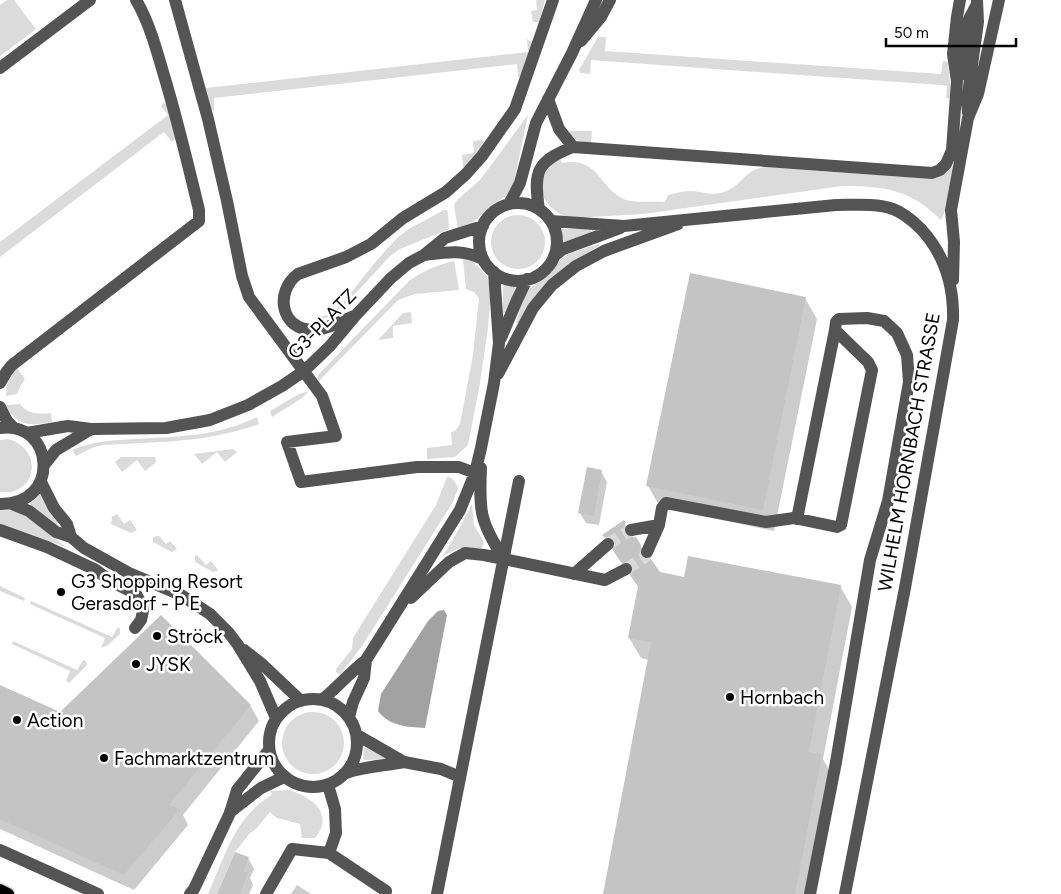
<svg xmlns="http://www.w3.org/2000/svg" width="1061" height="894" viewBox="0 0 1061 894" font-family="Figtree,sans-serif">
	<rect width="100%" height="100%" fill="#fff"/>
	<path fill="#dbdbdb" d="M7,0h7l22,29 -36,27v-51z
		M536,0h9l-6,22h-6l-2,-11 6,-1z
		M598,37h8l-1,14 336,23 2,-13 5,1 3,34 -2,2h-3l1,-12 -6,-1 -337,-24 -13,-1 -1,14 -10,-1 -1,-3z
		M527,39l5,4 -10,34h-4l-1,-13 -303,34v13l-3,-2 -5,-21 322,-36z
		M163,103l4,1 9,33 -4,5 -8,-10 -164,125v-15l168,-127 -7,-9z
		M528,115l-14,67 -8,14 -13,8 -23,21 -12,4 -4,-23 2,-5 24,-21z
		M571,131h21l-1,12c-9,-1 -16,-2 -22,-10z
		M482,140l2,1 1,3 -18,22 -4,1 -1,-12 12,-2 -1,-12z
		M560,159l2,4c38,-7 37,27 64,37 9,3 29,1 39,2l3,-7c8,-2 16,-4 24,-4 11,1 21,5 32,1 18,-6 20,-22 40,-25l170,12 13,-7 6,-6 -8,45 -4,9c-31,-31 -57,-34 -99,-34l-199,28 -70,4c-33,-6 -44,-41 -13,-59z
		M444,210h3l1,3 1,16 -49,20 -10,7 -46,50 -16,11 -11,4 2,-4 9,-2 13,-10 36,-45 20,-22 12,-9z
		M491 242a27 27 0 1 1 54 0a27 27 0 1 1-54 0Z
		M561,229h30l1,5 -29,8z
		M599,244v2l-17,10 -19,14 -45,53h-2l7,-25 5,-8 19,-14 14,-17 9,-6z
		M463,259l8,2 10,8 6,8 4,13 -3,38 -8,55 -12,62 -13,12 -28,2v-11l25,-3 -1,-13 4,-1 5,-7 13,-69 6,-57 -5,-6 -8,-3z
		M454,261l5,29 -44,4 -17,6 -80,82v-7l91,-94c14,-10 28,-16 45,-20z
		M503,284l6,2h7l-9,27h-4z
		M411,312l1,11 -19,3v12l-15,2 25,-27z
		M17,368l8,11 -4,6 -4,9 -11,2 1,-12z
		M309,391l-7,7 -30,19 -2,-6 29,-17z
		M20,404c9,11 18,10 31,9l1,9c-22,4 -35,5 -46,-17z
		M257,417l2,7c-52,19 -102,18 -156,21l-9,2 -18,9 -4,-6c21,-9 42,-10 64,-11 45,-3 79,-2 121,-22z
		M8,439c38,11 27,58 -8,53v-52z
		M233,449l4,3 -12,10 -8,-10 -15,12 -8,-10z
		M121,457h34l1,3 -1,3 -10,8 -8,-11 -15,12 -7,-10z
		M447,477c6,0 9,6 11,11l-5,14 -91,144 -22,29 -4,-3v-3l16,-20 1,-11 83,-133z
		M39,494l19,28 -2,4 -26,-22z
		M472,504l2,21 10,17 -2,6h-23l-16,8 13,-22z
		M0,510l16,1 9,4 41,32 -66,-23z
		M117,514l7,10 6,-4 7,10 -6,3 -20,-9 1,-7z
		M156,536h3l7,8 4,-3 7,8 -5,3 -19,-10v-4z
		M197,555l9,10 5,-4 7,9 -1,1 -4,1 -18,-10v-6z
		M0,586l25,12 -1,3 -24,-10z
		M31,601l81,36 6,-10 2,2v5l-12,11 -7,3 4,-10 -75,-34z
		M13,641l64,29 6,-10 3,1 1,4 -18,18 -3,-2 4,-10 -58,-27z
		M282 743a31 31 0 1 1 62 0a31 31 0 1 1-62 0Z
		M364,748h3l22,11 -24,1 -2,-1z
		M289,790c23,7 46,24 26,48h-13l-2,-14 -23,-6 -7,-6 -15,18 -5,3 -15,19 -18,42h-9c16,-36 28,-79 64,-99l-1,-4z"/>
	<path fill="#a2a2a2" d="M444,610l3,5 -22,113c-18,-1 -36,-2 -47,-17l3,-17 47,-73 10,-10z"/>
	<path fill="#0003" d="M805,298l12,21 -43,212 -114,-24 -12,-21z
		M601,471l6,11 -8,43 -13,-2 -6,-10z
		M623,521l11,18 6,6 19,28 26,5 155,8 12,21 -29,152 10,18 -23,117h-205l44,-234 -8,-2 -12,-20 10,-50 -23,-33 -12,-20z
		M0,687l60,27 190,-9 9,16 -76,94 5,10 -54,65 -134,-61z
		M248,858l6,11 -4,9 3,7 -4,9h-30z
		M297,885l14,9h-20z"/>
	<path fill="#c4c4c4" d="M690,273l116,24 -43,213 -117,-24z
		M587,467l15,3 -8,46 -16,-3z
		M624,520l2,3 -3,5 2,7 4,3 7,-1 5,8 -2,7 1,4 4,4 7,-1 9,13 24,5 4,-21 153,29 -32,167 13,3 -27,139h-192l48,-252 -23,-4 10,-52 -7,-10 3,-6 -1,-4 -6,-5 -6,1 -8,-12 3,-4 -2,-7 -4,-3 -6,1 -2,-2z
		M161,615l90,90 -82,100 11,4 -56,66 -124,-56v-134l60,27z
		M235,852l14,5 -6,14 5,2 -8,21h-23z"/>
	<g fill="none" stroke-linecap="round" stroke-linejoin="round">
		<path stroke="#d9d9d9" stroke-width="12" stroke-dasharray="12 6" stroke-linecap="butt" d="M608,544l23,-14
			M626,569l19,-12 2,-5"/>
		<defs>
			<path id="major" d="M0,890l8,4"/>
		</defs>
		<use href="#major" stroke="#dbdbdb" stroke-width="15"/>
		<path stroke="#545454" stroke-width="12" d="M175,0l33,119 19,82 15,75 7,21 73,99 14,40 -49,6 14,40 116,-15h42l16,6
			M581,41l20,-24 9,-17
			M0,68l90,-68
			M959,76l2,-8 8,-49 8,-15
			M548,99l11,30 14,18
			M968,113l-1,-12 11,-79 -1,-22
			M479 242a39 39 0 1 1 78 0a39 39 0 1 1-78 0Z
			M509,204l11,-21 16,-60 36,-70 24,-53
			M539,209c-6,-38 -2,-48 34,-62l359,26 8,-3 6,-6 6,-14 5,-69 -4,-27 4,-37 3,-17
			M551,221l73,5 212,-21c18,0 40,-2 57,4 11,4 20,12 28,20 24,26 33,56 32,91l-48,268 -60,306
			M424,255c23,-3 38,-6 59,4
			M554,256l9,-7 57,-21
			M953,280l1,-38 -3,-32 17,-92 10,-24 21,-94
			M354,316c-13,5 -28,14 -41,14 -32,0 -39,-38 -15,-56l48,-17 25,-13 32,-26 43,-26 20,-18 16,-18 33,-47 38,-109
			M501,338l16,-38 10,-21
			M498,374l35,-66 19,-23 24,-19 28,-15 74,-27
			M0,383l7,-12 5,-6 187,-144v-11c-11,-46 -22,-92 -36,-138 -7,-24 -14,-50 -27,-72
			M0,407l7,14 7,7
			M0,428c54,-8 62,77 0,76
			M27,433l41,-7 23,3 75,-1 44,-8 38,-15 34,-19 22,-15 26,-25 26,-31 35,-37 18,-15 15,-8 21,-17 38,-12
			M44,465l12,-15 35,-21
			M481,468c-2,44 -1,54 23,91
			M41,482l13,26 13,16 4,13
			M12,504l17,7 27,21 15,5 13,11 45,25 52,22 29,19 19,19 9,12 22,36 16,37
			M0,530l47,17 49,23 16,12 24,12 6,11 1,6 -2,9 -6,8
			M631,530l28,-5
			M647,552l12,-27 3,-17 4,-5 100,19 28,-4 43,9 4,-2 31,-155 -4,-8 -33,-32 -38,189
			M574,574l34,-30
			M411,598l38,-36 16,-9 19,2 121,25 21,-11
			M244,650l18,14 38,36
			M269 743a44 44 0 1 1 88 0a44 44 0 1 1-88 0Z
			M323,699c15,-12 27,-27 43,-39l94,-150 15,-37 6,-25 13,-65 5,-40 -5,-71
			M349,717l4,-15 11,-24 2,-18
			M357,735l47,27 37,7 19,8
			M346,773c19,-7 38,-7 58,-11
			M328,785l7,24 1,24 -7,20
			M230,812l31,-24 23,-11
			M0,850l98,44
			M190,894l4,-5 36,-76 7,-23 32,-40
			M266,894l26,-45 37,4 57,38 -1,3
			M437,894l82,-413
			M810,894l26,-132 34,-202 18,-59 21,-119 -2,-27 -10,-22 -13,-12 -17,-3 -28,1 -3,3 -1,8"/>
		<use href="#major" stroke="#000" stroke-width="12"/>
	</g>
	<g fill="#000" stroke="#fff" stroke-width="2">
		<circle cx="61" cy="592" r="5"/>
		<circle cx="157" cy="636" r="5"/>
		<circle cx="136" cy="664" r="5"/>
		<circle cx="730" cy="697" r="5"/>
		<circle cx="17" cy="720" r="5"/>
		<circle cx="104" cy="758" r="5"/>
	</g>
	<g text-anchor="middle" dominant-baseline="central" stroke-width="5" stroke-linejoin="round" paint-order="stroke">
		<g font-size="19" fill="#000" stroke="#fff">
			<text transform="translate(322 324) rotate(-46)">G3-PLATZ</text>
			<text transform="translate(909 452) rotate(-80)">WILHELM HORNBACH STRASSE</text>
		</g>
		<g font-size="19" fill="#000" stroke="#fff" text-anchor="start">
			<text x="71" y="581">G3 Shopping Resort<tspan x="71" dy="22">Gerasdorf - P E</tspan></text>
			<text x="167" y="636">Ströck</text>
			<text x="146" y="664">JYSK</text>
			<text x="740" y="697">Hornbach</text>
			<text x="27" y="720">Action</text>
			<text x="114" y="758">Fachmarktzentrum</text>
		</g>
	</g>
	<path d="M886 38v8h130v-8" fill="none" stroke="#000000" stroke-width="2.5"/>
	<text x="894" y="38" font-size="15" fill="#000000" stroke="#ffffff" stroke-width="4" paint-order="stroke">50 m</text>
</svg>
